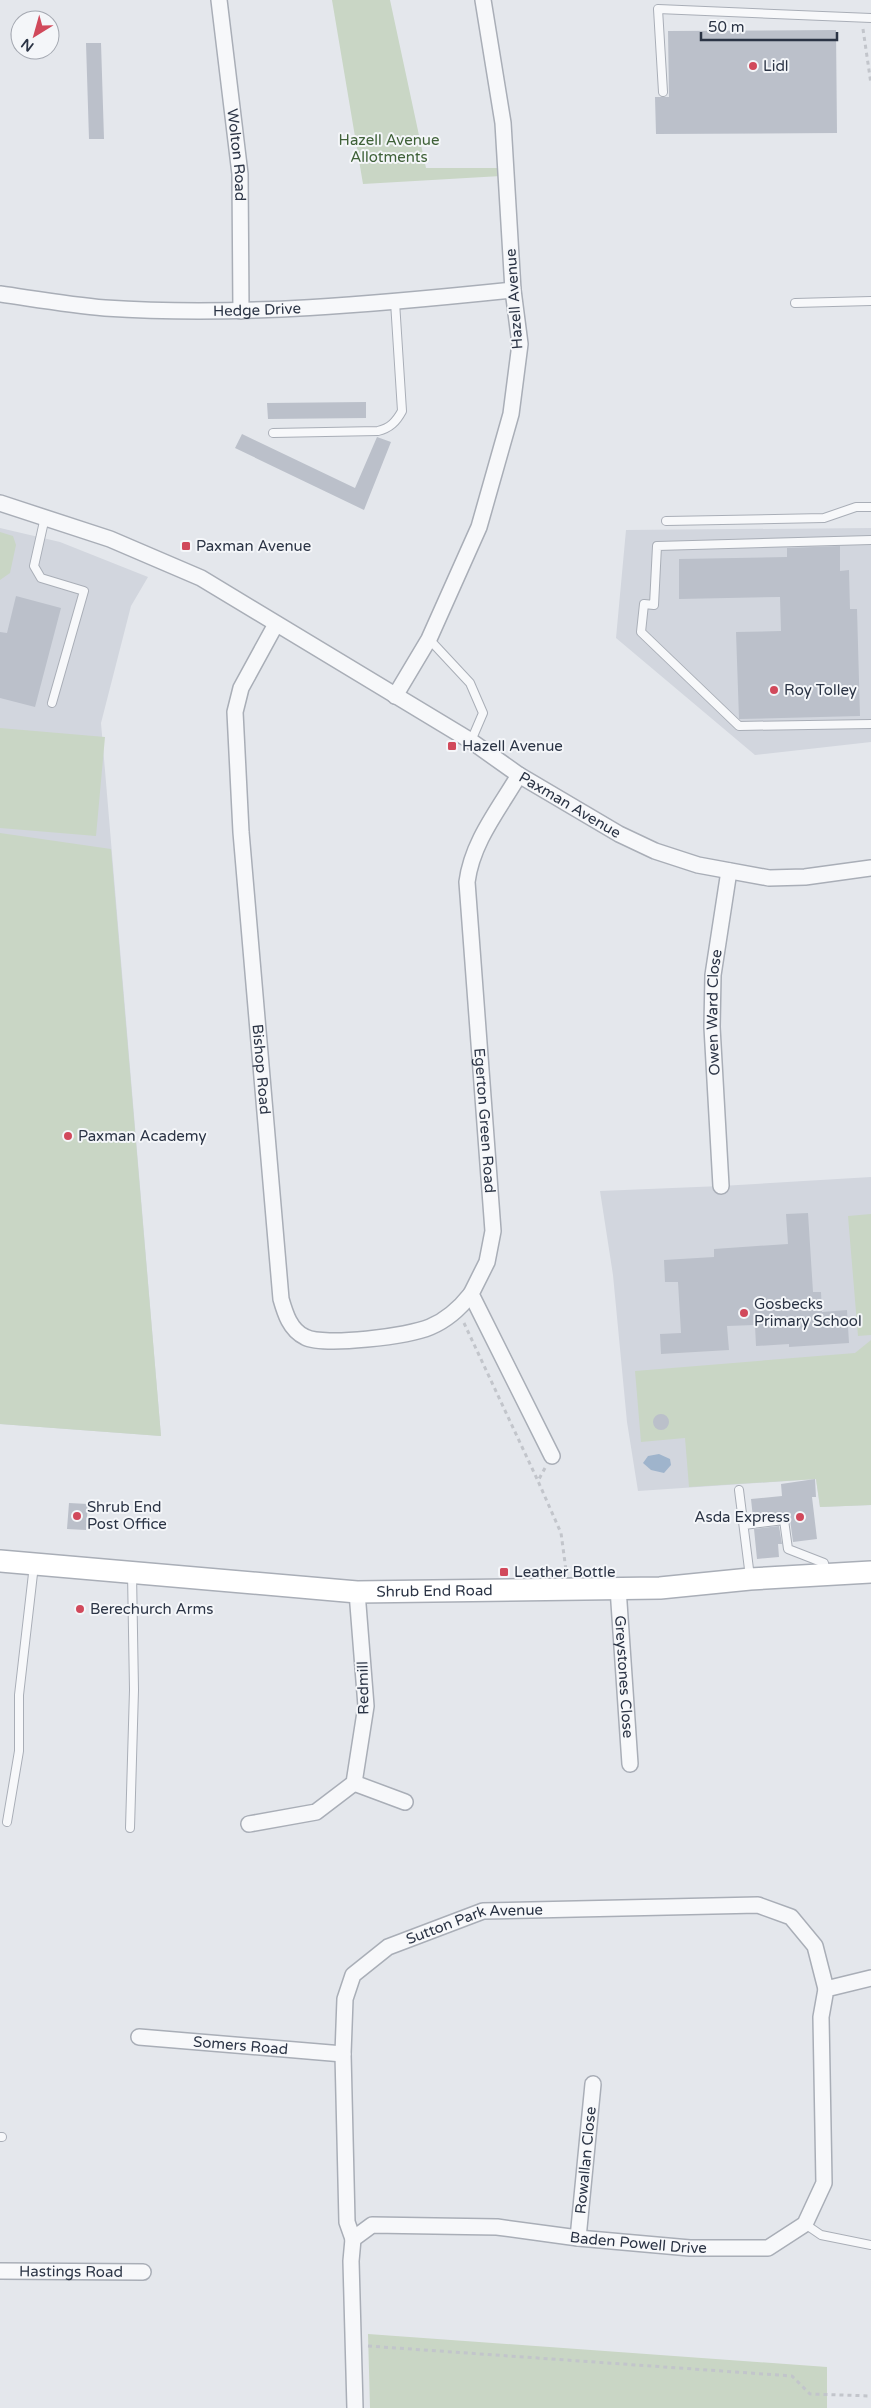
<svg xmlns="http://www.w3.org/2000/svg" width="871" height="2408" viewBox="0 0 871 2408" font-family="'Varela Round',sans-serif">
	<rect width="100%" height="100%" fill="#e4e7ec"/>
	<path fill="#d2d6de" d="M0,528l60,14 88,35 -17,29 -30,117 60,713 -161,-12z
		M871,528v214l-116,13 -139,-117 10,-108z
		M871,1177v328l-51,2 -4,-28 -178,12 -11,-69 -14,-147 -13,-84 121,-5z"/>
	<path fill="#c9d6c5" d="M332,0h58l36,168h75v8l-138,8z
		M0,532l13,4 3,9 -6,28 -10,7z
		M0,728l105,9 -9,99 -96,-8z
		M0,833l111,16 50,587 -161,-12z
		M871,1214v121l-13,1 -10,-120z
		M871,1340v165l-51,2 -4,-28 -127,8 -4,-49 -44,4 -6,-71 220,-18z
		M368,2334l459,33v41h-457z"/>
	<path fill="#9fb4cc" d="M659,1454l11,5 1,6 -7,8 -13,-3 -8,-7 5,-7z"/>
	<path fill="#bbc0ca" d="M836,30l1,103 -181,1 -1,-37h14l-1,-66z
		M86,43h15l3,96h-15z
		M366,402v16l-98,1 -1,-16z
		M242,434l113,54 22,-51 14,5 -27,68 -129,-62z
		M840,546v25l9,-1 1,39h7l3,107 -121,3 -3,-87 45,-1 -1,-34 -101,2v-40l108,-2v-9z
		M16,596l45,12 -26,99 -35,-9v-66l7,1z
		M808,1213l5,79h8l1,20 25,-2 2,33 -60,4v-3l-33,2 -1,-21 -28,1 2,24 -68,4 -1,-20 21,-1 -3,-51h-13l-1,-22 50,-3v-8l74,-5 -2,-30z
		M653 1422a8 8 0 1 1 16 0a8 8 0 1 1-16 0Z
		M815,1479l1,18h-4l5,42 -24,3 -3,-23 -4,-4 -33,3 -2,-19 31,-3 -1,-12z
		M69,1503l19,1 -2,26 -19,-1z
		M779,1526l3,18h-4l1,13 -22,2 -3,-30z"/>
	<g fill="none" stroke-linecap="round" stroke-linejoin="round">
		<defs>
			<path id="lane" d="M663,92l-5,-83 213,9
				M795,303l76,-2
				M273,433l105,-2c12,-3 18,-9 24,-20l-7,-109
				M45,517l-11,49 7,12 43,13 -32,112
				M666,521l158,-3 32,-11h15
				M871,540l-214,6 -3,59 -10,-1 -3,28 98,94 132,-2
				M429,639l41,44 13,30 -12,28
				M739,1490l11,87
				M744,1525l40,-5 4,29 36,14 2,9
				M7,1822l12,-71v-56l15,-130
				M130,1828l4,-138 -2,-117
				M0,2137h2
				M805,2224l16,11 50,10"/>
			<g id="street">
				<path id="s1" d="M219,0l21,174 1,137"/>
				<path id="s2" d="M0,294c35,5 70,11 105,14 136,9 273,-4 408,-18"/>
				<path id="s3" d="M0,503l110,36 91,39 270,163 48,34 100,59 36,17 43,14 71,13 36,-1 66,-9"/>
				<path id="s4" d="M276,624l-35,64 -6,24 6,120 40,467c4,14 9,31 24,38 19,10 104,-1 125,-10 17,-7 30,-19 41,-33"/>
				<path d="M395,696l34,-57 50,-112 32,-113 9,-70 -7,-54 -10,-167 -20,-123"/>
				<path id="s5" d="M519,775c-20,34 -47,67 -52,107l26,349 -6,31 -16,32 81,162"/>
				<path id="s6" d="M721,1186l-9,-159 1,-52 16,-104"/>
				<path id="s7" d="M618,1588l12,176"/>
				<path d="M354,1783l51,19"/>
				<path d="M249,1824l67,-12 38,-29 12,-77 -9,-114"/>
				<path id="s8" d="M139,2037l204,17"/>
				<path id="s9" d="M578,2238l15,-154"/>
				<path id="s10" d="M353,2239l-6,-17 -4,-168 2,-55 8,-24 35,-28 95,-36 275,-6 33,12 24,29 11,43"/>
				<path id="s11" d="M0,2271l143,1"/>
				<path id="s12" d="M355,2408l-4,-147 2,-22 19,-14 125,2 81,11 112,10h78l37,-24 19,-41 -3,-166 5,-28 45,-11"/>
			</g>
			<g id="secondary">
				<path id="s13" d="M0,1561l357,31 303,-4 90,-9 121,-7"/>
			</g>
		</defs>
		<use href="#lane" stroke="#a9aeb7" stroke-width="10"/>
		<use href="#street" stroke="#a9aeb7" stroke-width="18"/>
		<use href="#secondary" stroke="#a9aeb7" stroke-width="24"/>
		<path stroke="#c2c5cb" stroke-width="3" stroke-dasharray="4 4" stroke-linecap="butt" d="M863,29l8,55
			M464,1323l74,158
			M545,1468l-7,13 23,52 5,37
			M368,2346l424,30 18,18 61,2"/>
		<use href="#lane" stroke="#f7f8fa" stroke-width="8"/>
		<use href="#street" stroke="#f7f8fa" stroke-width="15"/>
		<use href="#secondary" stroke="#fff" stroke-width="21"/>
	</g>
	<g fill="#d1495b" stroke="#f4f6f9" stroke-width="2">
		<circle cx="753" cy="66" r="5"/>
		<rect x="181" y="541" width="10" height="10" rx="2.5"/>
		<circle cx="774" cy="690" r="5"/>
		<rect x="447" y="741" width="10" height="10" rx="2.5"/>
		<circle cx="68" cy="1136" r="5"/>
		<circle cx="744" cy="1313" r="5"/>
		<circle cx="77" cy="1516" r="5"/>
		<circle cx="800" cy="1517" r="5"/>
		<rect x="499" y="1567" width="10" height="10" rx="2.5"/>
		<circle cx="80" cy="1609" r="5"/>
	</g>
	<g text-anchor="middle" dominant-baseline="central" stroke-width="4" stroke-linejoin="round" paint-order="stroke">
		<g font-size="15" fill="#2b3445" stroke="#f4f6f9" text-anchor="start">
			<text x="763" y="66">Lidl</text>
			<text x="196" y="546">Paxman Avenue</text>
			<text x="784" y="690">Roy Tolley</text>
			<text x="462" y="746">Hazell Avenue</text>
			<text x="78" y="1136">Paxman Academy</text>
			<text x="754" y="1304">Gosbecks<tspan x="754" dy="17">Primary School</tspan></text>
			<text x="87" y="1507">Shrub End<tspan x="87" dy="17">Post Office</tspan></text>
			<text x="790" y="1517" text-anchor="end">Asda Express</text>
			<text x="514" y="1572">Leather Bottle</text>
			<text x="90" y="1609">Berechurch Arms</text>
		</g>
		<g font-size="15" fill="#3f6138" stroke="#f4f6f9">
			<text x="389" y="140">Hazell Avenue<tspan x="389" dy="17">Allotments</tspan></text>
		</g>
		<g font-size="15" fill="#2b3445" stroke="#f4f6f9">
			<text stroke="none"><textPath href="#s1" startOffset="156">Wolton Road</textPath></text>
			<text transform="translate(514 299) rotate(-94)">Hazell Avenue</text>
			<text stroke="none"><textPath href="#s2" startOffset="258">Hedge Drive</textPath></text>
			<text stroke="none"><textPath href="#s3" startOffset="648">Paxman Avenue</textPath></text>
			<text stroke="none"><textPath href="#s6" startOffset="174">Owen Ward Close</textPath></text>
			<text stroke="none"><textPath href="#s4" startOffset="456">Bishop Road</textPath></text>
			<text stroke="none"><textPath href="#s5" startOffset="359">Egerton Green Road</textPath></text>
			<text stroke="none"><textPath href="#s13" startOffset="436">Shrub End Road</textPath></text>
			<text stroke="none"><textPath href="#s7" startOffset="89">Greystones Close</textPath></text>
			<text transform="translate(363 1688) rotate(-91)">Redmill</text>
			<text stroke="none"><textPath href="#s10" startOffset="402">Sutton Park Avenue</textPath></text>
			<text stroke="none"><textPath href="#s8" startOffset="102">Somers Road</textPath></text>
			<text stroke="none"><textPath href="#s9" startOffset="78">Rowallan Close</textPath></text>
			<text stroke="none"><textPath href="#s12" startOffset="460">Baden Powell Drive</textPath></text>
			<text stroke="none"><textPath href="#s11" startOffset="71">Hastings Road</textPath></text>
		</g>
	</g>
	<g transform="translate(35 35) rotate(217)"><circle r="24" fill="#f4f6f9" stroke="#a4a8b1"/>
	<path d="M0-4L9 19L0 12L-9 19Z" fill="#d1495b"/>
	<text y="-8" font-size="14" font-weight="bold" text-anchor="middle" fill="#2b3445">N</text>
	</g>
	<path d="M701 32v8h136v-8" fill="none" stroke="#2b3445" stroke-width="2.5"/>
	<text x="708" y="32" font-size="15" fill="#2b3445" stroke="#f4f6f9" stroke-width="4" paint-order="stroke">50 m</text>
</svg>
